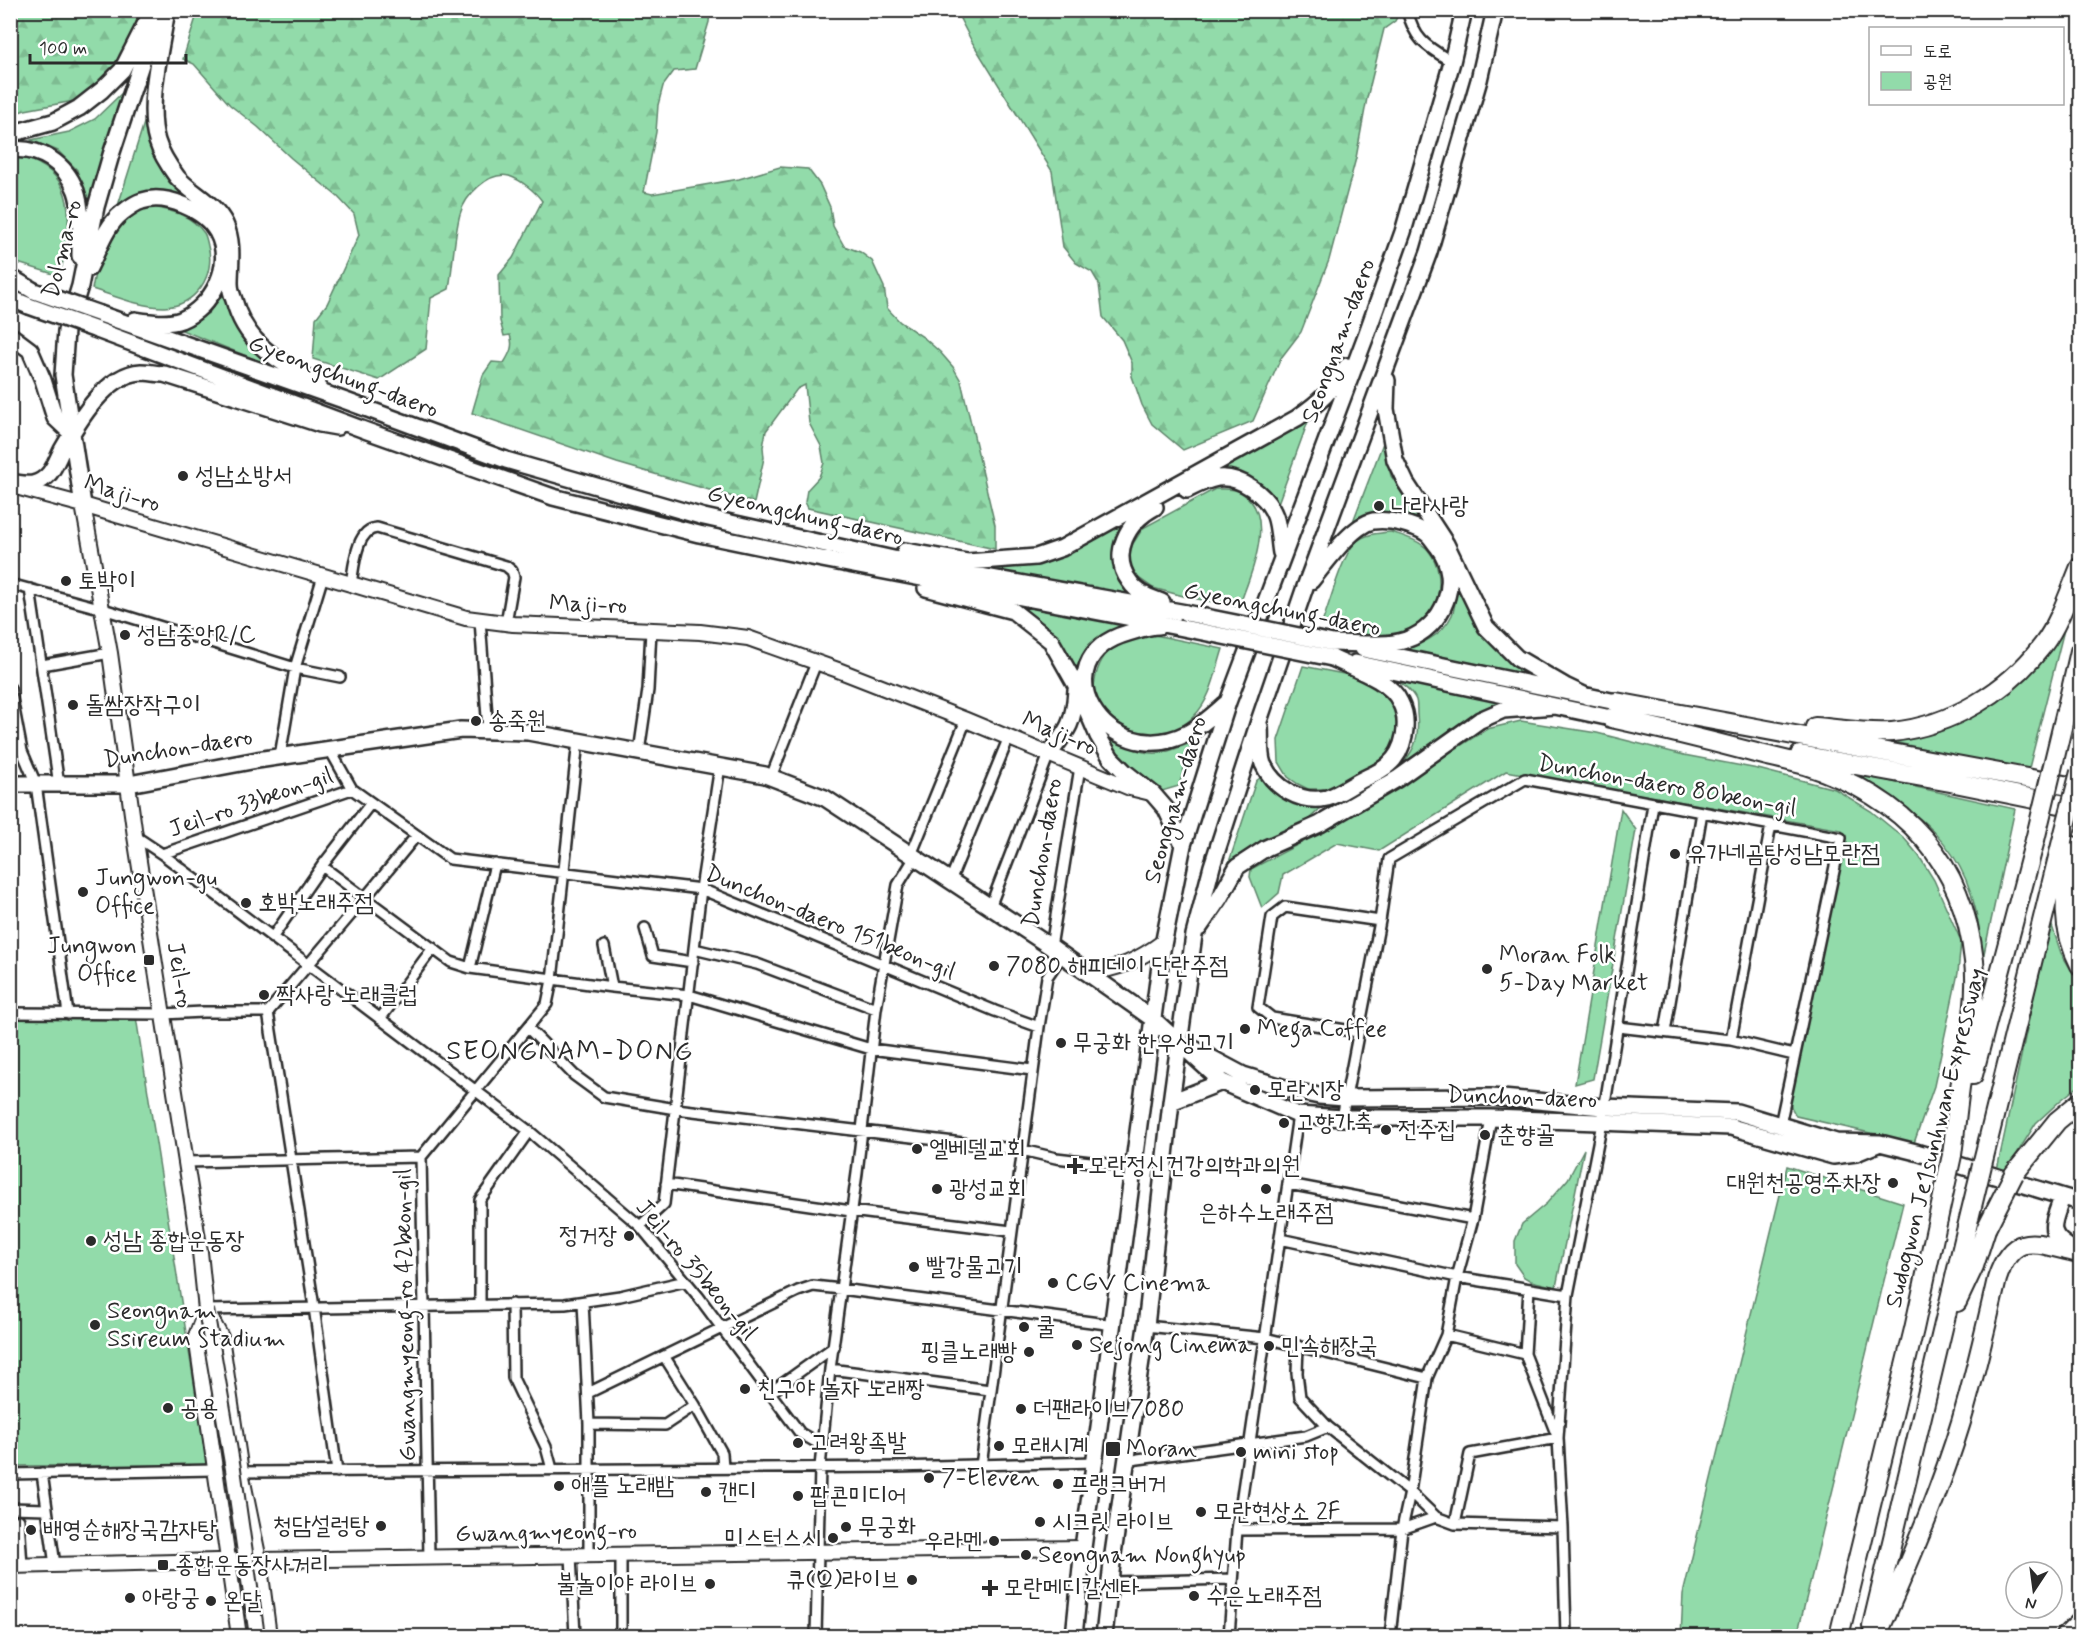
<svg xmlns="http://www.w3.org/2000/svg" width="2091" height="1647" viewBox="0 0 2091 1647" font-family="Mynerve,'Poor Story',sans-serif">
	<defs>
		<pattern id="forest-firs" width="22" height="20" patternUnits="userSpaceOnUse" patternTransform="scale(1.5)"><rect width="22" height="20" fill="#92dbaa"/><path d="M5 1l3.5 6h-7zM16 11l3.5 6h-7z" fill="#7ebc92"/></pattern>
	</defs>
	<rect width="100%" height="100%" fill="#fff"/>
	<filter id="ink" filterUnits="userSpaceOnUse"><feTurbulence type="fractalNoise" baseFrequency=".0167" numOctaves="2"/><feDisplacementMap in="SourceGraphic" scale="12" xChannelSelector="R" yChannelSelector="G"/><feConvolveMatrix kernelMatrix="1 2 1 2 8 2 1 2 1" color-interpolation-filters="sRGB"/></filter>
	<g filter="url(#ink)">
		<path fill="#92dbaa" stroke="#5e836a" stroke-width="1.5" d="M124,91l-37,119 -10,-40 -19,-19 -27,-11 38,-8 26,-13z
			M149,107l7,45 36,45 -34,-3 -26,3 -16,15z
			M17,157c7,2 16,3 22,7 43,21 28,76 21,112l-49,-15v-103z
			M152,207c19,3 39,8 52,26 2,3 3,8 4,13 8,29 -12,60 -44,61 -24,0 -49,-11 -72,-18l6,-32 10,-23 28,-26z
			M227,285l19,53 23,27 -90,-36 30,-16z
			M1310,416l-33,90c-19,-31 -35,-27 -69,-32l71,-36z
			M1383,443l8,33 36,50 -75,-2z
			M1215,489c7,0 17,-1 23,2 42,21 12,84 1,116l-52,-10 -34,-9 -17,-12 -7,-15 3,-16 11,-17z
			M1128,518l-10,26 15,51 -145,-24 33,-5 35,-9z
			M1391,532c12,4 28,8 37,18 22,27 10,75 -24,85 -25,7 -56,-6 -82,-12 8,-20 19,-65 33,-80 9,-9 23,-10 36,-11z
			M1457,582l20,44 30,34 32,22 -141,-30c21,-7 44,-15 54,-37 4,-9 4,-23 5,-33z
			M2071,602l-43,170 -143,-32 87,-25z
			M1012,603l120,20c-41,13 -46,25 -52,67l-47,-73z
			M1150,634l73,15c-7,21 -12,51 -29,67 -8,9 -24,18 -36,19 -17,1 -53,-13 -61,-28 -4,-8 -4,-20 -2,-27 6,-33 26,-39 55,-46z
			M1303,666l56,11 25,15 9,12 6,17 -1,21 -9,16 -60,31h-21l-10,-5 -10,-7 -9,-15 -1,-22z
			M1392,677l123,27 -120,69c18,-20 25,-31 22,-59 0,-4 0,-11 -1,-14 -4,-10 -16,-18 -24,-23z
			M1521,721l76,12 87,22 74,14 77,20 36,22 33,27 15,18 15,24 27,61 -3,32 -24,113 -20,57 -118,-27 -8,-15 16,-60 38,-211 -336,-59 -127,80 -42,-8 -54,32 -4,18 -17,15 -12,-31 1,-8 71,-37 165,-103z
			M1096,725c19,15 43,33 68,27 9,-2 18,-6 27,-9l-12,43 -17,5 -26,-21 -20,-6z
			M1839,770l176,39 -33,154c-3,-106 -51,-150 -143,-193z
			M1263,776c18,25 28,29 58,32l-22,20 -42,17 -29,20 28,-84z
			M1621,809l15,21 -43,249 -18,5z
			M2050,920l11,33 19,32v100l-19,15 -25,23 -23,37 -19,24z
			M11,1016l125,1 71,448 -196,1z
			M1584,1149l-28,138 -25,-6 -7,-4 -9,-13v-23l7,-17 25,-21 21,-24z
			M1787,1166l116,37 -106,433h-116l2,-42z"/>
		<path fill="url(#forest-firs)" stroke="#5e836a" stroke-width="1.5" d="M11,11h129l-12,34 -10,20 -39,35 -54,10 -14,5z
			M198,11h512l-1,11 -14,47 -21,2 -11,15 -5,19 -2,27 -12,60 8,2 87,-15 41,-12 28,2 12,16 10,22 3,19 11,20 16,6 12,9 12,26 3,21 13,14 23,15 17,15 13,15 8,14 34,144v24l-187,-41 -3,-6 2,-12 12,-13 5,-14 -3,-17 -12,-23 -4,-38 -8,4 -31,42 -3,16 1,11 -10,45 -137,-40 -145,-50 11,-38 9,-13 12,1c6,-10 10,-17 6,-28l-6,1 -4,-15 -1,-46 14,-17 29,-57c-7,-10 -21,-21 -33,-25 -21,-5 -44,20 -49,38 -6,23 -7,51 -11,75l-18,9 -5,51 -47,31 -66,-21 3,-41 11,-14 32,-69 -5,-21 -16,-17 -47,-39 -33,-31 -28,-22 -36,-41 -11,-5z
			M956,11h444l-5,10 -11,8 -17,69 -11,60 -27,102 -28,72 -20,26 -28,63 -70,29 -31,-26 -10,-19 -10,-29v-13l-10,-23 -19,-23 -4,-33 -7,-12 -16,-9 -13,-16 -11,-76 -80,-129z"/>
		<g fill="none" stroke-linecap="round" stroke-linejoin="round">
			<defs>
				<path id="street" d="M1407,10c8,31 19,36 45,52
					M10,584l93,25 192,59 45,9
					M351,584c3,-17 5,-55 26,-56l129,38 6,5 2,6 -8,46
					M30,589l29,196
					M480,620l8,111
					M42,665l68,-12
					M10,688l12,63 14,33 32,230
					M329,748l23,41 98,70 251,30 294,122 44,16
					M639,752l9,-62 3,-60
					M280,756l15,-88 28,-92
					M771,777l45,-114
					M135,836l27,18 367,277 111,95 58,70 102,137 21,12
					M162,854l190,-65
					M911,855l55,-135
					M322,866l129,96 19,6 142,19
					M950,881l59,-144
					M990,907l59,-153
					M645,928l8,28 40,6
					M272,938l50,-72 49,-63
					M604,946l8,41 77,8 182,54 161,21
					M1051,947l29,-180
					M694,949l63,15 119,45
					M470,968l25,-104
					M268,1012l46,295 23,165
					M10,1013l153,1 40,-2h65l97,-114 51,-62
					M380,1019l53,-71
					M1618,1027l113,13 63,15
					M529,1029l45,46 30,22 72,12 346,41 34,8 78,9
					M1358,1032l-86,-14 -14,-11 14,-90 13,-10 95,14
					M1665,1032l37,-220
					M1731,1040l40,-215
					M1342,1118l38,-197 9,-62 136,-80 316,59 -61,287
					M186,1162l235,-5
					M666,1184l185,27 160,20
					M1289,1184l184,35
					M640,1226l24,-22 37,-315 19,-123
					M1280,1239l177,38 111,18
					M1529,1289l-4,65 32,82
					M583,1302l6,122v131
					M480,1304v-104l49,-69
					M512,1304l1,74 33,69 6,22
					M206,1310l359,-6 55,-8 66,-15
					M1146,1326l119,12 162,40
					M1446,1335l79,19
					M1298,1346l-1,27 3,24 28,30
					M664,1356l31,49 27,48 1,15
					M830,1369l160,21
					M771,1392l63,-45
					M588,1393l210,-102 15,-5 28,3 273,36
					M589,1424l76,1 30,-20
					M1126,1462l12,-3 168,-23 22,-9 82,65 26,25
					M981,1466l58,-439 8,-50 15,-22
					M241,1472l654,-5 201,-5
					M42,1473l13,92
					M10,1474l204,-4
					M10,1508l37,1
					M19,1520l3,46
					M1455,1524l15,-70 88,-16
					M1237,1530l165,-1 34,-12 19,7 108,3
					M571,1555l4,81
					M429,1557l-8,-400 126,-153 5,-24 26,-239
					M1111,1582l121,-3
					M621,1636v-81
					M816,1636l4,-169 10,-98 27,-196 19,-164 22,-124 17,-28
					M1229,1636l8,-106 61,-415
					M1390,1636l12,-107 8,-37 17,-114 19,-43 11,-58 16,-58 18,-101
					M1566,1636l-3,-109 -5,-89 10,-143 34,-172 51,-319"/>
				<path id="secondary" d="M16,487l67,18 383,113 47,6 187,8 48,6 90,32 128,50 164,68 21,5
					M83,505l27,148 25,183 65,416 6,58 15,27 20,135 18,88 10,76
					M1087,972c30,-1 53,-13 76,-30
					M206,1310l-10,26 43,300
					M10,1566l249,-6 824,-12"/>
				<path id="primary" d="M167,10c-6,38 -21,96 -10,131 4,13 12,25 20,36 15,17 38,26 48,47 9,19 5,40 5,59 0,6 2,12 4,17 12,46 46,61 84,84
					M10,134l43,-12 26,-14 23,-18 20,-20 26,-51
					M10,150c30,-4 56,14 66,41 7,20 4,45 4,65
					M89,268c9,-17 17,-43 33,-55 5,-4 13,-10 20,-12 24,-8 63,9 75,31 18,33 -5,75 -36,88 -14,5 -32,2 -46,0
					M10,277l24,14
					M10,298l19,8
					M100,314l246,87 160,59 198,57 221,49 261,47
					M94,329l273,102 186,66 146,37 102,21 377,72
					M10,335l20,15 13,30 12,38 17,16
					M1387,380l-1,29 9,51 11,23 40,61 40,83 31,31 48,28 23,11
					M10,482c7,1 17,3 23,2 18,-5 22,-20 29,-34 16,-28 44,-76 79,-78 8,0 16,2 23,2l156,50 17,3
					M1187,490c10,-5 19,-10 30,-12 23,-3 50,17 58,38 4,11 4,26 6,37
					M83,505l-20,-130 3,-44 14,-45 16,-79 15,-52 48,-145
					M1155,507c-27,14 -46,47 -25,75 7,11 20,16 32,20
					M905,551l62,11 69,-5 26,-9 235,-130c23,-16 35,-27 50,-52
					M1311,581c15,-18 40,-55 62,-60 9,-1 20,0 28,2 8,2 18,5 25,10 5,3 8,10 12,14 25,33 6,80 -32,93 -19,7 -52,3 -73,3
					M926,588l87,23 38,30 26,46 21,49 13,22 14,14 28,22 13,15 17,36
					M1159,626c-11,0 -21,4 -31,7 -91,26 -23,142 60,100 15,-8 27,-20 40,-31
					M1363,649l253,53
					M1355,663l256,55
					M1260,727c1,11 -1,27 3,37 11,24 38,40 64,34 10,-3 20,-10 29,-15 10,-6 23,-10 32,-18 17,-14 22,-44 12,-63 -9,-22 -48,-34 -68,-44
					M1049,754c20,-25 25,-32 27,-64
					M10,781l4,3h115l128,-24 204,-30 67,2 237,43 60,23 226,149 102,72 69,63 76,33 44,3h149l240,9 102,29 23,-3 24,-10
					M1199,928l20,-29 18,-32 29,-19 54,-24 77,-45 83,-59 23,-10 51,-4
					M1194,1049l49,26 52,16 24,5 26,2 146,-1 112,10 134,5 99,30 44,1 36,9 164,50
					M1171,1102l51,-20
					M2062,1197c-8,26 -18,36 10,52
					M1074,1636l9,-88 79,-598 21,-105 45,-143 139,-369 36,-101 49,-170 12,-52
					M1104,1636l9,-82 33,-228 25,-224 23,-167 18,-69 47,-145 46,-134 124,-335 50,-172 16,-70"/>
				<path id="highway" d="M1616,702l464,86
					M2066,711l14,-60
					M1611,718c46,10 91,21 137,33 19,5 38,9 57,14 97,31 158,93 169,196 5,43 -7,85 -14,126 -3,23 -5,45 -8,68
					M1815,727c25,2 52,7 77,5 59,-6 115,-40 151,-87 16,-21 27,-54 37,-78
					M1800,755l150,27 130,26
					M2073,846c-7,45 -15,76 7,119
					M1973,1075l62,-235
					M1982,1165l80,-324
					M2014,1174l43,-53 23,-19
					M1957,1302l17,-36 12,-37
					M1872,1626l95,-399
					M1839,1636l75,-307 24,-110
					M1877,1636c30,-70 62,-141 84,-214 14,-47 25,-95 36,-143 17,-52 41,-34 82,-26
					M2066,1636l14,-14"/>
			</defs>
			<use href="#street" stroke="#2b2b2b" stroke-width="14"/>
			<use href="#secondary" stroke="#2b2b2b" stroke-width="18"/>
			<use href="#primary" stroke="#2b2b2b" stroke-width="20"/>
			<use href="#highway" stroke="#2b2b2b" stroke-width="22"/>
			<use href="#street" stroke="#fff" stroke-width="9"/>
			<use href="#secondary" stroke="#fff" stroke-width="14"/>
			<use href="#primary" stroke="#fff" stroke-width="15"/>
			<use href="#highway" stroke="#fff" stroke-width="18"/>
			<defs>
				<path id="secondary-bridge" d="M206,1310l27,159 24,167"/>
				<path id="primary-bridge" d="M34,291l66,23
					M29,306l65,23
					M1186,613l147,30
					M1178,627l154,31"/>
				<path id="highway-bridge" d="M2035,840l31,-129
					M2062,841l18,-69
					M1938,1219l14,-64
					M1967,1227l15,-62
					M1986,1229l28,-55"/>
			</defs>
			<use href="#secondary-bridge" stroke="#2b2b2b" stroke-width="18" stroke-linecap="butt"/>
			<use href="#primary-bridge" stroke="#2b2b2b" stroke-width="20" stroke-linecap="butt"/>
			<use href="#highway-bridge" stroke="#2b2b2b" stroke-width="22" stroke-linecap="butt"/>
			<use href="#secondary-bridge" stroke="#fff" stroke-width="14"/>
			<use href="#primary-bridge" stroke="#fff" stroke-width="15"/>
			<use href="#highway-bridge" stroke="#fff" stroke-width="18"/>
		</g>
	</g>
	<g fill="#2b2b2b" stroke="#fff" stroke-width="2">
		<circle cx="183" cy="476" r="6"/>
		<circle cx="1379" cy="506" r="6"/>
		<circle cx="66" cy="581" r="6"/>
		<circle cx="125" cy="635" r="6"/>
		<circle cx="73" cy="705" r="6"/>
		<circle cx="476" cy="721" r="6"/>
		<circle cx="1675" cy="854" r="6"/>
		<circle cx="83" cy="892" r="6"/>
		<circle cx="246" cy="903" r="6"/>
		<rect x="143" y="954" width="12" height="12" rx="3"/>
		<circle cx="994" cy="966" r="6"/>
		<circle cx="1487" cy="969" r="6"/>
		<circle cx="264" cy="995" r="6"/>
		<circle cx="1245" cy="1029" r="6"/>
		<circle cx="1061" cy="1043" r="6"/>
		<circle cx="1255" cy="1090" r="6"/>
		<circle cx="1284" cy="1123" r="6"/>
		<circle cx="1386" cy="1130" r="6"/>
		<circle cx="1485" cy="1135" r="6"/>
		<circle cx="917" cy="1149" r="6"/>
		<path d="M1072 1157h6v6h6v6h-6v6h-6v-6h-6v-6h6z"/>
		<circle cx="1893" cy="1183" r="6"/>
		<circle cx="937" cy="1189" r="6"/>
		<circle cx="1266" cy="1189" r="6"/>
		<circle cx="629" cy="1236" r="6"/>
		<circle cx="91" cy="1241" r="6"/>
		<circle cx="914" cy="1267" r="6"/>
		<circle cx="1053" cy="1283" r="6"/>
		<circle cx="95" cy="1325" r="6"/>
		<circle cx="1024" cy="1327" r="6"/>
		<circle cx="1077" cy="1345" r="6"/>
		<circle cx="1269" cy="1346" r="6"/>
		<circle cx="1029" cy="1352" r="6"/>
		<circle cx="745" cy="1389" r="6"/>
		<circle cx="168" cy="1408" r="6"/>
		<circle cx="1021" cy="1409" r="6"/>
		<circle cx="798" cy="1443" r="6"/>
		<circle cx="999" cy="1446" r="6"/>
		<rect x="1105" y="1441" width="16" height="16" rx="3"/>
		<circle cx="1241" cy="1452" r="6"/>
		<circle cx="929" cy="1478" r="6"/>
		<circle cx="1058" cy="1484" r="6"/>
		<circle cx="559" cy="1486" r="6"/>
		<circle cx="706" cy="1492" r="6"/>
		<circle cx="798" cy="1496" r="6"/>
		<circle cx="1201" cy="1512" r="6"/>
		<circle cx="1040" cy="1522" r="6"/>
		<circle cx="381" cy="1526" r="6"/>
		<circle cx="846" cy="1527" r="6"/>
		<circle cx="31" cy="1530" r="6"/>
		<circle cx="833" cy="1538" r="6"/>
		<circle cx="994" cy="1541" r="6"/>
		<circle cx="1026" cy="1555" r="6"/>
		<rect x="157" y="1559" width="12" height="12" rx="3"/>
		<circle cx="912" cy="1580" r="6"/>
		<circle cx="710" cy="1584" r="6"/>
		<path d="M987 1579h6v6h6v6h-6v6h-6v-6h-6v-6h6z"/>
		<circle cx="1194" cy="1596" r="6"/>
		<circle cx="130" cy="1598" r="6"/>
		<circle cx="211" cy="1601" r="6"/>
	</g>
	<g text-anchor="middle" dominant-baseline="central" stroke-width="5" stroke-linejoin="round" paint-order="stroke">
		<g font-size="24" fill="#2b2b2b" stroke="#fff">
			<text transform="translate(63 249) rotate(-76)">Dolma-ro</text>
			<text transform="translate(1339 341) rotate(-70)">Seongnam-daero</text>
			<text transform="translate(343 377) rotate(20)">Gyeongchung-daero</text>
			<text transform="translate(122 494) rotate(17)">Maji-ro</text>
			<text transform="translate(805 516) rotate(13)">Gyeongchung-daero</text>
			<text transform="translate(588 605) rotate(2)">Maji-ro</text>
			<text transform="translate(1282 610) rotate(11)">Gyeongchung-daero</text>
			<text transform="translate(1059 734) rotate(23)">Maji-ro</text>
			<text transform="translate(178 749) rotate(-9)">Dunchon-daero</text>
			<text transform="translate(1667 786) rotate(10)">Dunchon-daero 80beon-gil</text>
			<text transform="translate(1176 800) rotate(-74)">Seongnam-daero</text>
			<text transform="translate(251 803) rotate(-19)">Jeil-ro 33beon-gil</text>
			<text transform="translate(1043 853) rotate(-81)">Dunchon-daero</text>
			<text transform="translate(830 923) rotate(22)">Dunchon-daero 151beon-gil</text>
			<text transform="translate(179 975) rotate(81)">Jeil-ro</text>
			<text transform="translate(1522 1098) rotate(2)">Dunchon-daero</text>
			<text transform="translate(1936 1138) rotate(-76)">Sudogwon Je1sunhwan Expressway</text>
			<text transform="translate(696 1270) rotate(50)">Jeil-ro 35beon-gil</text>
			<text transform="translate(406 1315) rotate(-91)">Gwangmyeong-ro 42beon-gil</text>
			<text transform="translate(546 1533) rotate(-1)">Gwangmyeong-ro</text>
		</g>
		<g font-size="24" fill="#2b2b2b" stroke="#fff" text-anchor="start">
			<text x="195" y="476">성남소방서</text>
			<text x="1391" y="506">나라사랑</text>
			<text x="78" y="581">토박이</text>
			<text x="137" y="635">성남중앙R/C</text>
			<text x="85" y="705">돌쌈장작구이</text>
			<text x="488" y="721">송죽원</text>
			<text x="1687" y="854">유가네곰탕성남모란점</text>
			<text x="95" y="878">Jungwon-gu<tspan x="95" dy="28">Office</tspan></text>
			<text x="258" y="903">호박노래주점</text>
			<text x="137" y="946" text-anchor="end">Jungwon<tspan x="137" dy="28">Office</tspan></text>
			<text x="1499" y="955">Moran Folk<tspan x="1499" dy="28">5-Day Market</tspan></text>
			<text x="1006" y="966">7080 해피데이 단란주점</text>
			<text x="276" y="995">짝사랑 노래클럽</text>
			<text x="1257" y="1029">Mega Coffee</text>
			<text x="1073" y="1043">무궁화 한우생고기</text>
			<text x="1267" y="1090">모란시장</text>
			<text x="1296" y="1123">고향가축</text>
			<text x="1398" y="1130">전주집</text>
			<text x="1497" y="1135">춘향골</text>
			<text x="929" y="1149">엘베델교회</text>
			<text x="1088" y="1166">모란정신건강의학과의원</text>
			<text x="1881" y="1183" text-anchor="end">대원천공영주차장</text>
			<text x="949" y="1189">광성교회</text>
			<text x="1266" y="1213" text-anchor="middle">은하수노래주점</text>
			<text x="617" y="1236" text-anchor="end">정거장</text>
			<text x="103" y="1241">성남 종합운동장</text>
			<text x="926" y="1267">빨강물고기</text>
			<text x="1065" y="1283">CGV Cinema</text>
			<text x="107" y="1311">Seongnam<tspan x="107" dy="28">Ssireum Stadium</tspan></text>
			<text x="1036" y="1327">쿨</text>
			<text x="1089" y="1345">Sejong Cinema</text>
			<text x="1281" y="1346">민속해장국</text>
			<text x="1017" y="1352" text-anchor="end">핑클노래빵</text>
			<text x="757" y="1389">친구야 놀자 노래짱</text>
			<text x="180" y="1408">공용</text>
			<text x="1033" y="1409">더팬라이브7080</text>
			<text x="810" y="1443">고려왕족발</text>
			<text x="1011" y="1446">모래시계</text>
			<text x="1126" y="1449">Moran</text>
			<text x="1253" y="1452">mini stop</text>
			<text x="941" y="1478">7-Eleven</text>
			<text x="1070" y="1484">프랭크버거</text>
			<text x="571" y="1486">애플 노래밤</text>
			<text x="718" y="1492">캔디</text>
			<text x="810" y="1496">팝콘미디어</text>
			<text x="1213" y="1512">모란현상소 2F</text>
			<text x="1052" y="1522">시크릿 라이브</text>
			<text x="369" y="1526" text-anchor="end">청담설렁탕</text>
			<text x="858" y="1527">무궁화</text>
			<text x="43" y="1530">배영순해장국감자탕</text>
			<text x="821" y="1538" text-anchor="end">미스터스시</text>
			<text x="982" y="1541" text-anchor="end">우라멘</text>
			<text x="1038" y="1555">Seongnam Nonghyup</text>
			<text x="175" y="1565">종합운동장사거리</text>
			<text x="900" y="1580" text-anchor="end">큐(Q)라이브</text>
			<text x="698" y="1584" text-anchor="end">불놀이야 라이브</text>
			<text x="1004" y="1588">모란메디칼센타</text>
			<text x="1206" y="1596">수은노래주점</text>
			<text x="142" y="1598">아랑궁</text>
			<text x="223" y="1601">온달</text>
		</g>
		<g font-size="27" letter-spacing="1.5" fill="#2b2b2b" stroke="#fff">
			<text x="570" y="1051">SEONGNAM-DONG</text>
		</g>
	</g>
	<rect width="2091" height="1647" fill="none" stroke="#fff" stroke-width="36"/>
	<rect x="18" y="18" width="2055" height="1611" fill="none" stroke="#2b2b2b" stroke-width="2" filter="url(#ink)"/>
	<rect x="1869" y="27" width="195" height="78" fill="#ffffff" stroke="#aaaaaa" stroke-width="1.5"/>
	<rect x="1881" y="46" width="30" height="9" fill="#ffffff" stroke="#aaaaaa" stroke-width="1.5"/>
	<text x="1923" y="57" font-size="18" fill="#2b2b2b">도로</text>
	<rect x="1881" y="72" width="30" height="18" fill="#92dbaa" stroke="#aaaaaa" stroke-width="1.5"/>
	<text x="1923" y="87" font-size="18" fill="#2b2b2b">공원</text>
	<g transform="translate(2034 1590) rotate(193)"><circle r="28" fill="#ffffff" stroke="#aaaaaa" stroke-width="1.5"/>
	<path d="M0-4.5L10 22L0 15L-10 22Z" fill="#2b2b2b"/>
	<text y="-9" font-size="16" font-weight="bold" text-anchor="middle" fill="#2b2b2b">N</text>
	</g>
	<path d="M30 54v9h156v-9" fill="none" stroke="#2b2b2b" stroke-width="3"/>
	<text x="39" y="54" font-size="18" fill="#2b2b2b" stroke="#ffffff" stroke-width="4.5" paint-order="stroke">100 m</text>
</svg>
